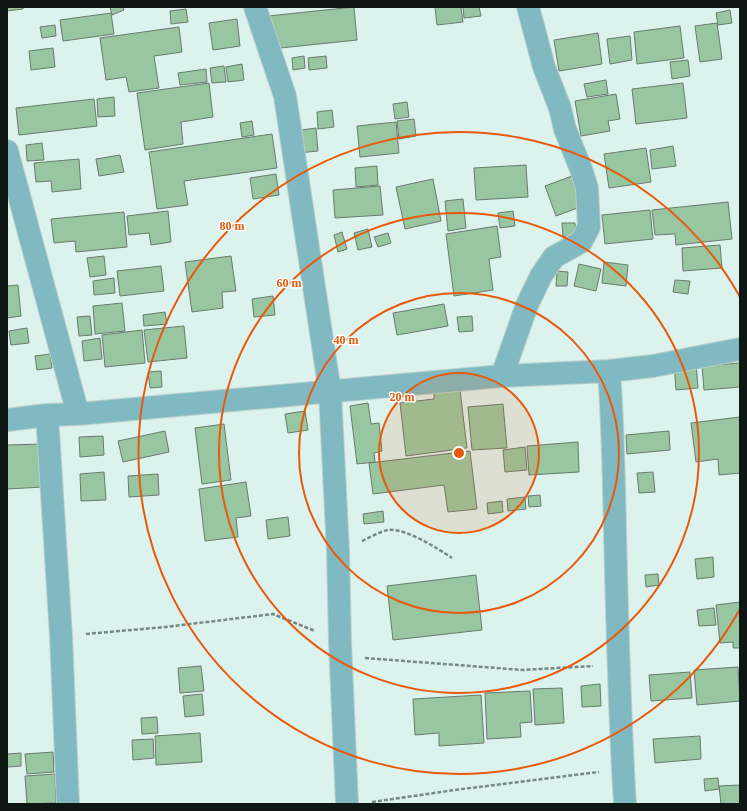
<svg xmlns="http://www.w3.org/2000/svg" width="747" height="811" viewBox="0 0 747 811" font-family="'Times New Roman',serif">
	<rect width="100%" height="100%" fill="#dcf3ed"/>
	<path fill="#97c6a0" stroke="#6b7a6e" d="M7,7h16v2l-16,2z
		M110,7h13l1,3 -12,5z
		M354,7l3,33 -86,9 -3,-33z
		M435,7h26l2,15 -26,3z
		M463,7h16l2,9 -17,2z
		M186,9l2,13 -17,2 -1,-13z
		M730,10l2,13 -14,2 -2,-12z
		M111,13l3,21 -51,7 -3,-21z
		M237,19l3,27 -27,4 -4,-27z
		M717,23l5,36 -22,3 -5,-36z
		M55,25l1,11 -14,2 -2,-11z
		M680,26l4,32 -47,6 -3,-32z
		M179,27l3,25 -28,4 5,32 -30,4 -3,-15 -20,3 -6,-42z
		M598,33l4,31 -43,7 -5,-31z
		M630,36l2,24 -22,4 -3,-25z
		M53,48l2,19 -24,3 -2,-19z
		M304,56l1,12 -12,2 -1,-12z
		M326,56l1,12 -18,2 -1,-12z
		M688,60l2,16 -18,3 -2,-17z
		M242,64l2,16 -16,2 -2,-15z
		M224,66l2,16 -14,1 -2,-15z
		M206,69l1,13 -27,3 -2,-12z
		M606,80l2,14 -21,3 -3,-13z
		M209,83l4,34 -32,5 2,22 -38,6 -8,-57z
		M683,83l4,35 -51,6 -4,-35z
		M616,94l4,25 -12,2 2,10 -29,5 -6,-35z
		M114,97l1,19 -17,1 -1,-18z
		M94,99l3,27 -78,9 -3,-27z
		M407,102l2,15 -14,2 -2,-15z
		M332,110l2,17 -16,2 -1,-17z
		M414,119l2,17 -17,3 -2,-18z
		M252,121l2,14 -12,2 -2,-14z
		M396,122l3,31 -39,4 -3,-31z
		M316,128l2,23 -20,2 -3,-22z
		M272,134l5,34 -93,13 4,24 -31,4 -8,-57z
		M42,143l2,17 -17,1 -1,-16z
		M673,146l3,20 -24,3 -2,-19z
		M646,148l5,34 -42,6 -5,-34z
		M120,155l4,17 -25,4 -3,-17z
		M79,159l2,30 -29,3 -1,-11 -15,1 -2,-19z
		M526,165l2,32 -52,3 -2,-32z
		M377,166l1,19 -22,2 -1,-19z
		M276,174l3,21 -26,4 -3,-21z
		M572,176l11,30 -27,10 -11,-30z
		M433,179l8,42 -36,8 -9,-42z
		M380,186l3,29 -48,3 -2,-28z
		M463,199l3,29 -18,3 -3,-30z
		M728,202l4,37 -56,6 -1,-11 -20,1 -3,-25z
		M650,210l3,29 -48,5 -3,-29z
		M168,211l3,31 -20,3 -2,-12 -20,2 -2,-19z
		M513,211l2,15 -15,2 -2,-15z
		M124,212l3,35 -51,5 -1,-11 -21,2 -3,-24z
		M562,223h13l1,13 -13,1z
		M497,226l4,31 -12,2 4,31 -39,6 -8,-62z
		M368,229l4,18 -14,3 -4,-17z
		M342,232l5,17 -9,3 -4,-17z
		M388,233l3,10 -13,4 -4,-10z
		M720,245l2,23 -39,3 -1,-23z
		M104,256l2,19 -16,2 -3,-19z
		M231,256l5,35 -14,1 1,16 -31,4 -7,-50z
		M604,262l24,3 -2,21 -24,-3z
		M579,264l22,5 -5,22 -22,-5z
		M161,266l3,25 -44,5 -3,-25z
		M557,271l11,1 -1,14h-11z
		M114,278l1,15 -21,2 -1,-14z
		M675,280l15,1 -2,13 -15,-2z
		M18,285l3,31 -14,2v-32z
		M273,296l2,19 -21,2 -2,-18z
		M122,303l3,28 -30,3 -2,-28z
		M444,304l4,22 -51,9 -4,-22z
		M165,312l2,12 -23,2 -1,-11z
		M90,316l2,19 -13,1 -2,-19z
		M472,316l1,15 -14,1 -2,-15z
		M184,326l3,32 -39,4 -4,-32z
		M27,328l2,15 -18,2 -2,-14z
		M142,330l3,33 -40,4 -3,-32z
		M100,338l2,21 -18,2 -2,-20z
		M50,354l2,14 -15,2 -2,-14z
		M696,362l2,26 -22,2 -2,-26z
		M740,363v24l-36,3 -2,-24z
		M161,371l1,16 -12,1 -2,-16z
		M460,390l7,58 -61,8 -6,-53 34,-4v-6z
		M368,403l3,21 8,-1 3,28 -8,2 1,9 -18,2 -7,-58z
		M503,404l4,44 -35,2 -4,-43z
		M305,411l3,19 -20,3 -3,-19z
		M740,417v56l-21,2 -1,-16 -22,3 -5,-39z
		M224,424l7,56 -29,4 -7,-56z
		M165,431l4,21 -46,10 -5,-21z
		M669,431l1,19 -43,4 -1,-19z
		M103,436l1,19 -24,2 -1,-20z
		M578,442l1,30 -50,3 -2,-29z
		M42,444l2,43 -37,2v-44z
		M525,447l2,23 -22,2 -2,-22z
		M470,451l7,58 -29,3 -4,-27 -71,9 -4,-31z
		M104,472l2,28 -25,1 -1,-27z
		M653,472l2,20 -16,1 -2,-20z
		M158,474l1,21 -30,2 -1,-21z
		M246,482l5,34 -15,2 2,19 -33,4 -6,-52z
		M540,495l1,11 -12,1 -1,-11z
		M525,497l1,12 -18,2 -1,-12z
		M502,501l1,11 -15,2 -1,-11z
		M383,511l1,11 -20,2 -1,-10z
		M288,517l2,19 -22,3 -2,-19z
		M713,557l1,20 -17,2 -2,-20z
		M658,574l1,11 -13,2 -1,-12z
		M476,575l6,55 -89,10 -6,-54z
		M740,602v46h-7v-6l-13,1 -4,-38z
		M714,608l2,17 -17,1 -2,-16z
		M201,666l3,25 -24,2 -2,-25z
		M738,667l2,34 -43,4 -3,-35z
		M690,672l2,26 -41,3 -2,-26z
		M600,684l1,22 -19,1 -1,-21z
		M562,688l2,35 -29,2 -2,-36z
		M530,691l2,31 -12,1 1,14 -34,2 -2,-46z
		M202,694l2,21 -19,2 -2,-21z
		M481,695l3,48 -45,3v-13l-24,2 -2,-36z
		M157,717l1,16 -16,1 -1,-16z
		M200,733l2,29 -46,3 -1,-29z
		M700,736l1,23 -46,4 -2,-24z
		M153,739l1,19 -21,2 -1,-20z
		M53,752l1,20 -27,2 -2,-20z
		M21,753v13l-14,1v-13z
		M55,774l1,29 -29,1 -2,-28z
		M718,778l1,11 -14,2 -1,-12z
		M740,785v19h-19l-2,-18z"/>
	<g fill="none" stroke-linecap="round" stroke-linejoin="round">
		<defs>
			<path id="minor" d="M255,7l30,89 45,296 8,159 2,91 7,162
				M7,151l71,263
				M609,371c5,67 5,133 7,200 2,77 4,156 9,233
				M502,376l25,-71 14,-29 13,-19 27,-15 8,-15 -2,-39 -6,-19 -16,-40 -5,-21 -16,-41 -16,-60
				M47,415l14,221 7,168
				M7,420l40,-5 31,-1 424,-38 107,-5 44,-5 87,-17"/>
		</defs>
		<use href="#minor" stroke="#bbd0ca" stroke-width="24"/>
		<path stroke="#788884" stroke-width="2.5" stroke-dasharray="4 2" stroke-linecap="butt" d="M362,541c7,-3 19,-10 26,-11 18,-2 49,18 64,28
			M86,634l79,-7 108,-13 42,17
			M365,658l158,12 70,-4
			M372,802l90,-13 137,-17"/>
		<use href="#minor" stroke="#80b9c1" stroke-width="22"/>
	</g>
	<circle cx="459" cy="453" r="80" fill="#e8590c" fill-opacity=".12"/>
	<g fill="none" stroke="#e8590c" stroke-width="2">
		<circle cx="459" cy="453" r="80"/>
		<circle cx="459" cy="453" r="160"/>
		<circle cx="459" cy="453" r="240"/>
		<path d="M740 609A321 321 0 1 1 740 297"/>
	</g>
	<circle cx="459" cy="453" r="6" fill="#e8590c" stroke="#fff" stroke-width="2"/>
	<g font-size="12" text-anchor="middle" font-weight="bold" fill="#e8590c" stroke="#fff" stroke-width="3" stroke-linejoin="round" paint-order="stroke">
		<text x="232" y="230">80 m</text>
		<text x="289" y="287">60 m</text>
		<text x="346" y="344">40 m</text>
		<text x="402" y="401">20 m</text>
	</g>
	<rect width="747" height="811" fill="none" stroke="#0f1715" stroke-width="16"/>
</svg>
